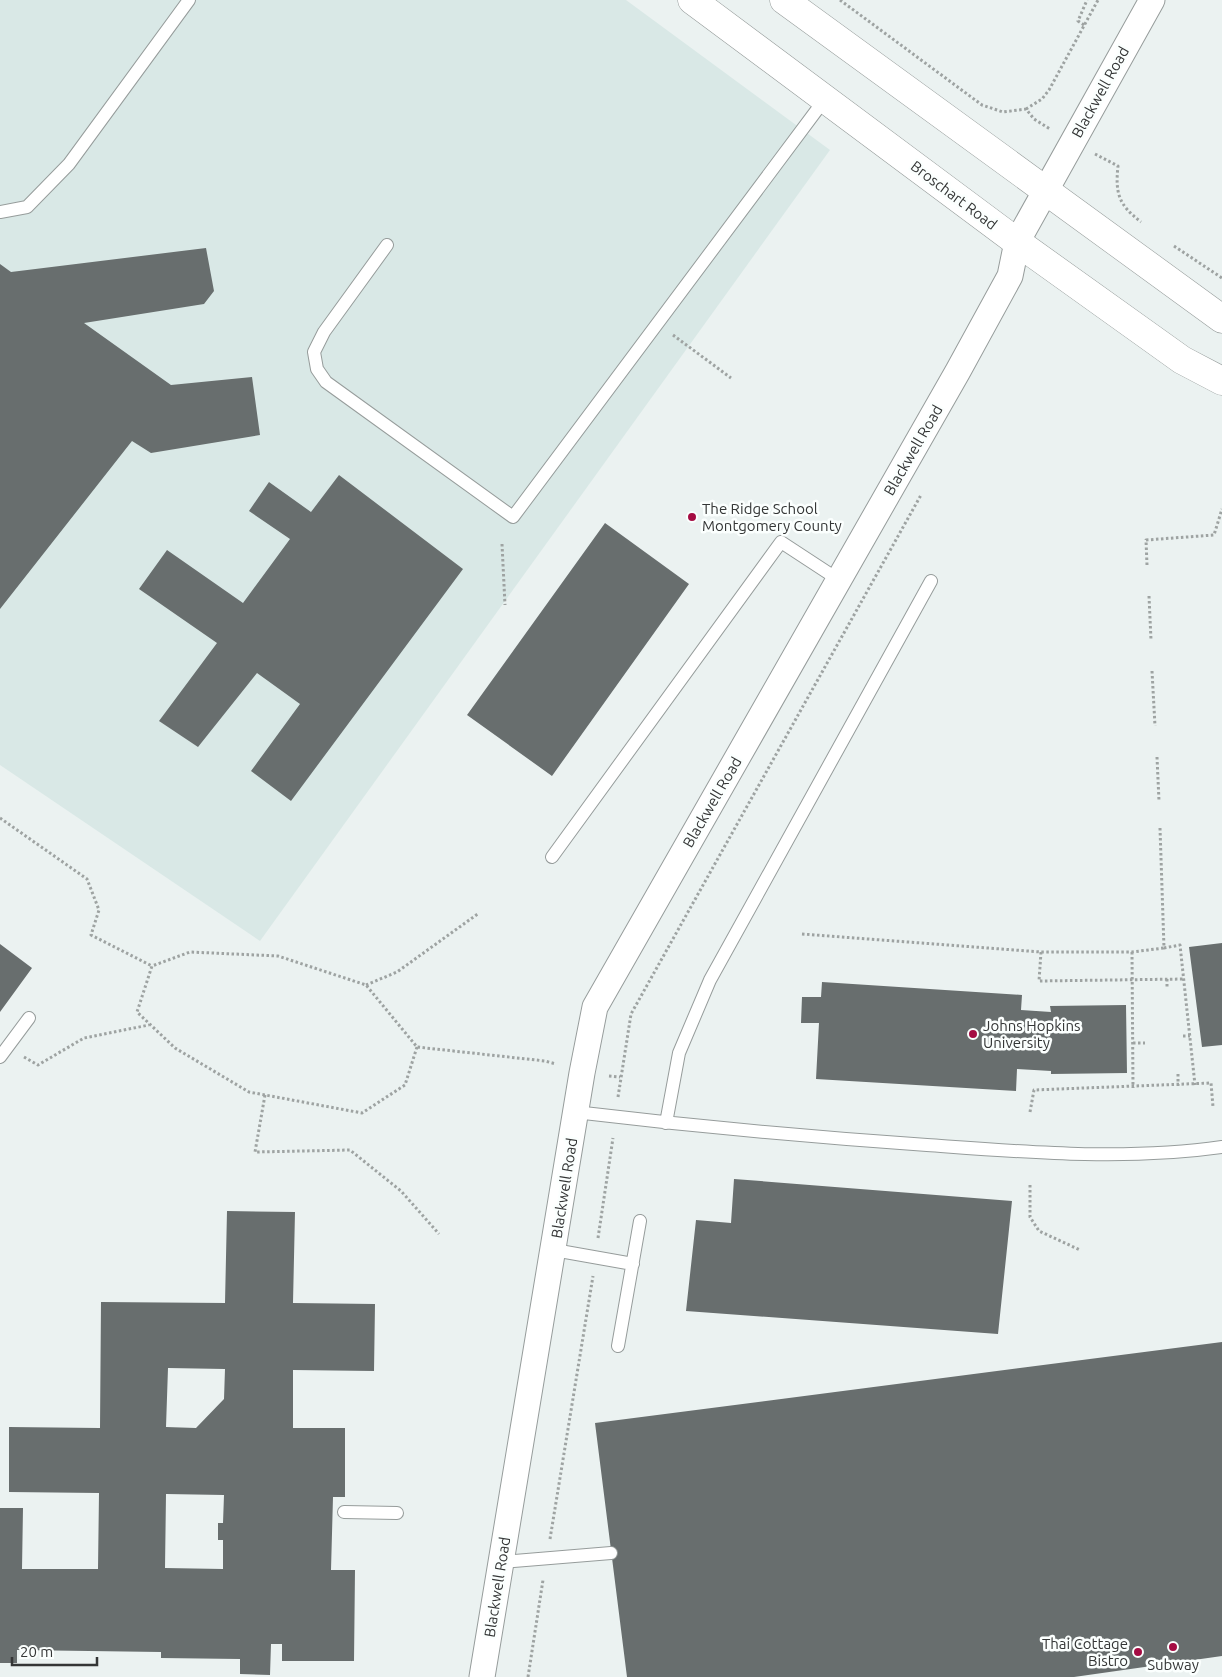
<svg xmlns="http://www.w3.org/2000/svg" width="1222" height="1677" viewBox="0 0 1222 1677" font-family="Ubuntu,sans-serif">
	<rect width="100%" height="100%" fill="#ebf2f1"/>
	<path fill="#d9e8e6" d="M0,0h626l204,150 -570,791 -260,-176z"/>
	<path fill="#686e6e" fill-rule="evenodd" d="M206,248l8,43 -10,13 -120,19 87,62 81,-8 8,58 -109,18 -19,-12 -132,168v-345l11,8z
		M339,475l124,94 -172,232 -40,-30 49,-67 -43,-31 -59,74 -39,-26 58,-78 -78,-54 28,-39 76,53 47,-64 -41,-28 20,-29 42,30z
		M605,523l84,61 -137,192 -85,-61z
		M1222,943v102l-20,2 -13,-100z
		M0,944l32,24 -32,44z
		M822,982l200,13 -1,15 30,2 -1,-6 76,-1 1,68 -76,1v-3l-34,-2 -1,22 -200,-12 3,-56h-18l1,-26h19z
		M734,1179l278,22 -14,133 -312,-23 10,-91 35,3z
		M227,1211l68,1 -2,91 82,1 -1,67 -81,-1v58h52v69h-12l-2,73h24l-1,91h-72v-17h-11l-1,31 -30,-1v-15l-79,-1v-6l-144,-2v13h-17v-155h23l-1,61h76l1,-76 -90,-1v-65l91,1 1,-126 124,1zM168,1368l57,1 -1,30 -28,29 -30,-1zM166,1494l58,1 -1,28h-5v17h5v29l-58,-1z
		M1222,1342v314l-148,21h-447l-32,-254z"/>
	<g fill="none" stroke-linecap="round" stroke-linejoin="round">
		<defs>
			<path id="service" d="M0,212l27,-5 42,-43 120,-164
				M387,245l-63,87 -10,20 3,17 9,13 187,135 312,-418
				M552,857l229,-315 58,38
				M0,1057l29,-39
				M575,1112c117,14 234,25 352,33 97,7 198,16 295,2
				M666,1123l13,-70 31,-73 221,-399
				M554,1250l79,14
				M618,1346l22,-125
				M344,1512l53,1
				M501,1562l110,-9"/>
			<path id="minor" d="M482,1677l100,-604 13,-66 363,-636 52,-95 7,-34 135,-242"/>
			<path id="tertiary" d="M692,0l325,242 165,118 40,21
				M784,0l438,319"/>
		</defs>
		<use href="#service" stroke="#969c9b" stroke-width="14"/>
		<use href="#minor" stroke="#969c9b" stroke-width="27"/>
		<use href="#tertiary" stroke="#969c9b" stroke-width="29"/>
		<path stroke="#9ea3a2" stroke-width="3" stroke-dasharray="2.5 2.5" stroke-linecap="butt" d="M840,0l142,105 21,7 23,-3 8,10 16,10
			M1084,25l-6,-4 9,-21
			M1026,109l16,-10 7,-9 49,-90
			M1095,154l23,12c-3,28 1,39 23,56
			M1174,246l48,32
			M673,335l58,43
			M502,544l3,61
			M1147,565l-1,-25 68,-5 8,-26
			M1149,596l2,44
			M1152,671l3,55
			M1157,757l2,44
			M0,818l87,61 12,31 -8,25 61,31
			M1160,828l4,120 16,-3 15,140
			M802,934l239,18h91l32,-4
			M1041,952l-2,29 145,-2
			M1132,952l1,136
			M1167,979v9
			M366,985l31,-13 82,-59
			M1183,1036h7
			M1133,1043h12
			M417,1047l-12,38 -43,28 -113,-21 -74,-44 -38,-36 15,-46 38,-14 88,4 88,29 51,62 128,14 11,3
			M24,1057l14,8 46,-27 65,-13
			M1178,1074v12
			M609,1076l11,1
			M265,1095l-10,57 95,-2 51,41 38,43
			M618,1097l13,-83 290,-519
			M1030,1112l4,-22 177,-7 2,24
			M1030,1185v32l9,14 41,19
			M598,1238l15,-100
			M550,1539l43,-263
			M528,1677l15,-97"/>
		<use href="#service" stroke="#fff" stroke-width="12"/>
		<use href="#minor" stroke="#fff" stroke-width="25"/>
		<use href="#tertiary" stroke="#fff" stroke-width="28"/>
	</g>
	<g fill="#a50c43" stroke="#fbfffe" stroke-width="2">
		<circle cx="692" cy="517" r="5"/>
		<circle cx="973" cy="1034" r="5"/>
		<circle cx="1173" cy="1647" r="5"/>
		<circle cx="1138" cy="1652" r="5"/>
	</g>
	<g text-anchor="middle" dominant-baseline="central" stroke-width="5" stroke-linejoin="round" paint-order="stroke">
		<g font-size="15" fill="#343636" stroke="#fbfffe">
			<text transform="translate(1100 92) rotate(-61)">Blackwell Road</text>
			<text transform="translate(954 195) rotate(37)">Broschart Road</text>
			<text transform="translate(913 450) rotate(-60)">Blackwell Road</text>
			<text transform="translate(712 802) rotate(-60)">Blackwell Road</text>
			<text transform="translate(564 1188) rotate(-81)">Blackwell Road</text>
			<text transform="translate(497 1587) rotate(-81)">Blackwell Road</text>
		</g>
		<g font-size="15" fill="#343636" stroke="#fbfffe" text-anchor="start">
			<text x="702" y="508">The Ridge School<tspan x="702" dy="17">Montgomery County</tspan></text>
			<text x="983" y="1025">Johns Hopkins<tspan x="983" dy="17">University</tspan></text>
			<text x="1128" y="1643" text-anchor="end">Thai Cottage<tspan x="1128" dy="17">Bistro</tspan></text>
			<text x="1173" y="1664" text-anchor="middle">Subway</text>
		</g>
	</g>
	<path d="M12 1657v8h85v-8" fill="none" stroke="#343636" stroke-width="2.5"/>
	<text x="20" y="1657" font-size="15" fill="#343636" stroke="#fbfffe" stroke-width="4" paint-order="stroke">20 m</text>
</svg>
